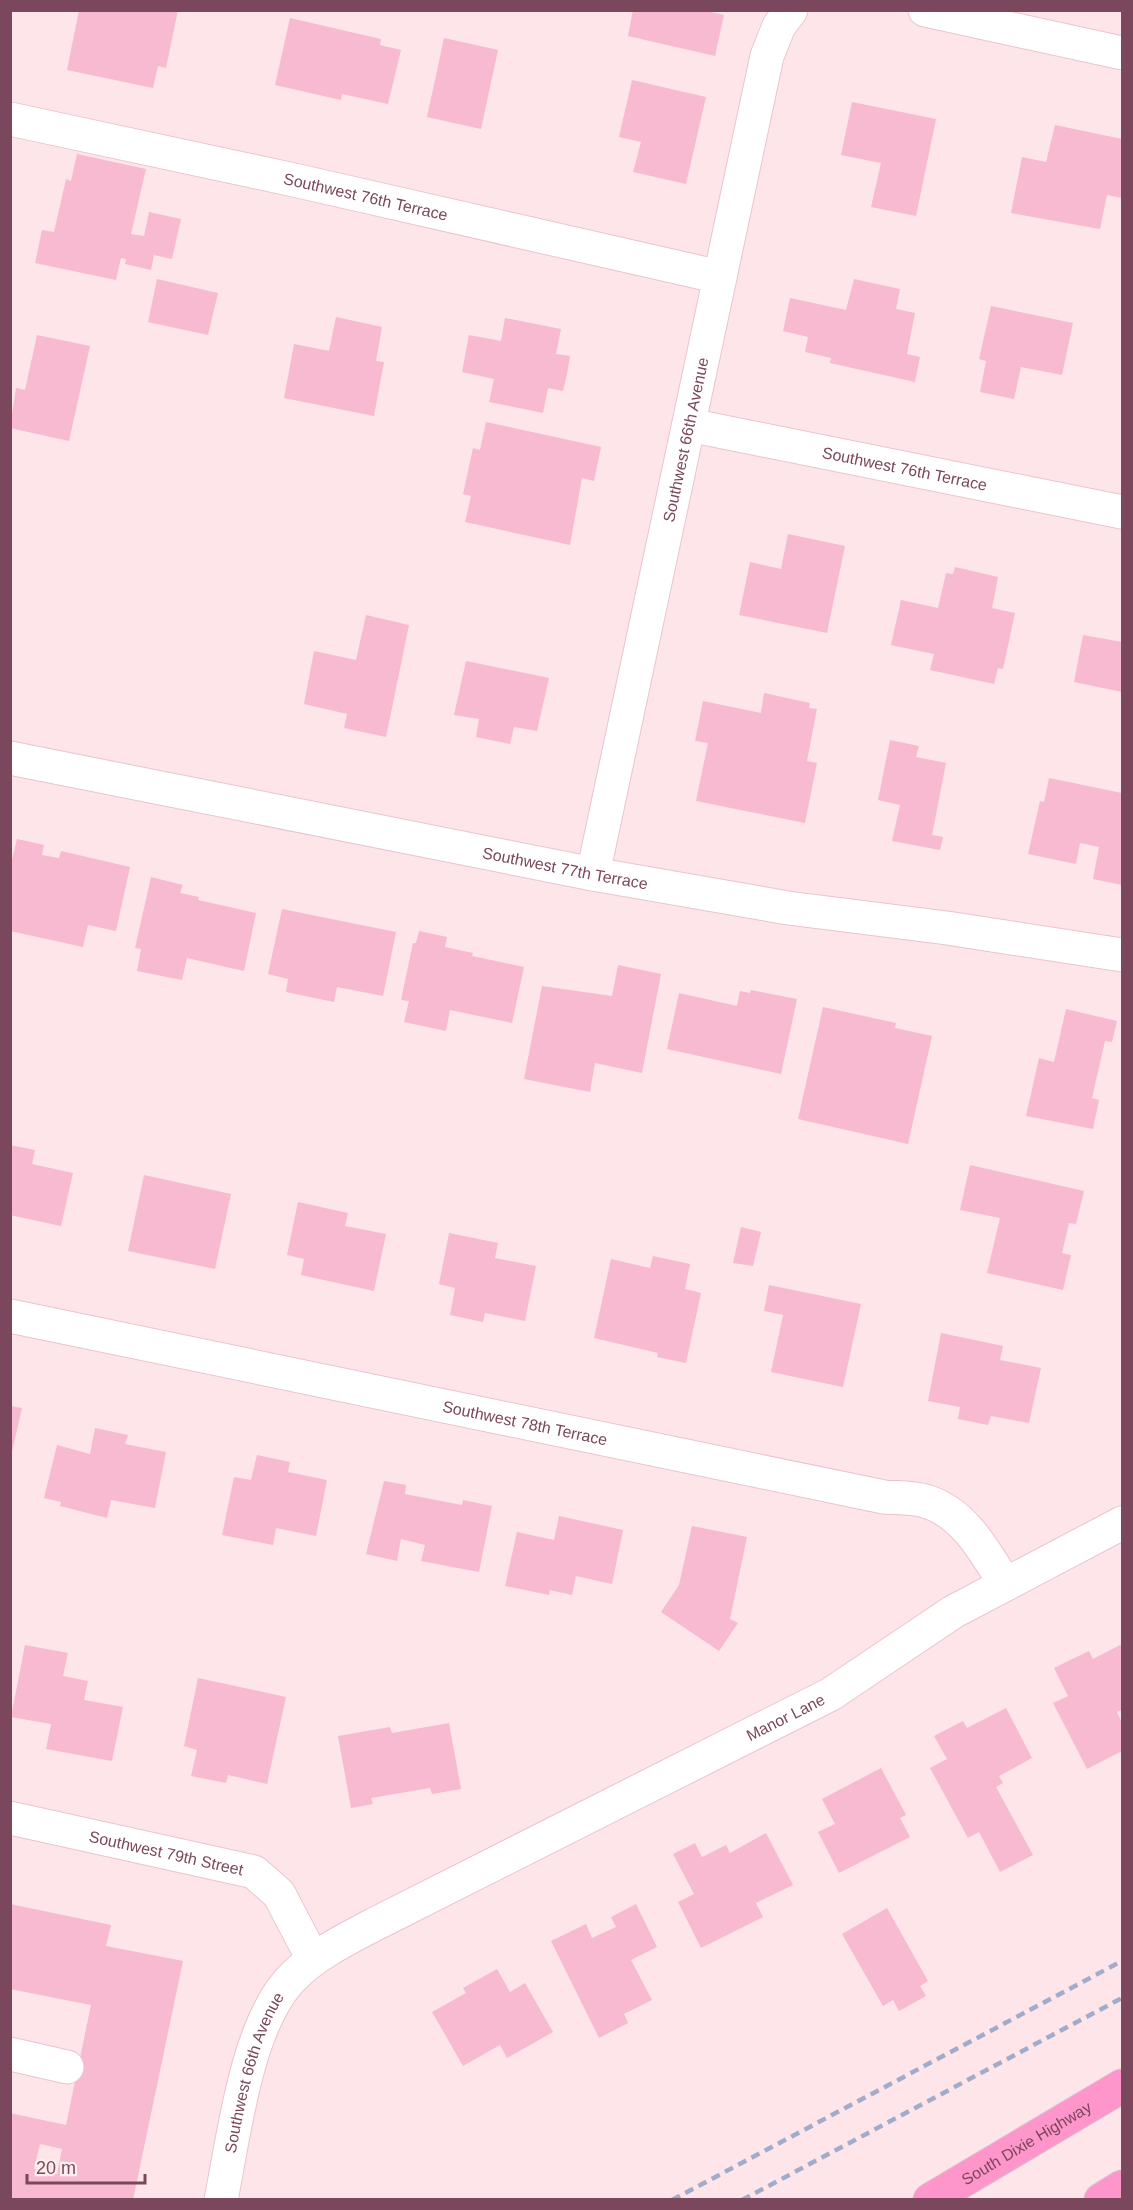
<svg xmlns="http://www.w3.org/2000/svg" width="1133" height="2210" viewBox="0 0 1133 2210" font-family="Helvetica,sans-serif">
	<rect width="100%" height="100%" fill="#fee5e9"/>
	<path fill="#f7bad0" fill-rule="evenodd" d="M79,10h99l-12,58 -8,-2 -5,22 -86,-18z
		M633,10h70l21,5 -9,41 -87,-20z
		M290,18l91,21 -1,6 21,5 -13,54 -46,-10 -1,6 -66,-15z
		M444,38l54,12 -17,79 -54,-12z
		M632,80l74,17 -20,87 -53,-12 8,-30 -22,-5z
		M852,102l84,17 -20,97 -45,-9 10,-44 -40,-8z
		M1055,125l67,14v59l-15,-3 -7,34 -89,-16 11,-56 24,5z
		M77,154l69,15 -15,65 13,2 5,-24 32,7 -9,40 -18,-4 -3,15 -26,-6 1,-5 -5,-1 -5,22 -81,-17 7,-33 12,2 12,-53 5,2z
		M157,279l61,14 -10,42 -60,-13z
		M854,279l46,10 -4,20 19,4 -8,41 13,3 -5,25 -85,-19 1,-5 -26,-6 3,-15 -25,-6 7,-33 56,12z
		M991,306l82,17 -11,52 -41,-8 -7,32 -34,-7 6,-31 -7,-2z
		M336,317l46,10 -6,34 8,1 -10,54 -90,-18 10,-54 35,7z
		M505,318l56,11 -5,25 14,2 -3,18 -4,17 -15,-3 -5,25 -54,-11 5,-23 -32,-7 7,-37 32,6z
		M37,335l53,11 -21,95 -59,-13 6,-40 9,2z
		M486,422l115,25 -7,34 -12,-3 -12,67 -105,-23 6,-26 -8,-2 10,-46 7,2z
		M788,534l57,12 -18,87 -88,-18 11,-53 31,7z
		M955,567l43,10 -6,31 23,5 -12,56 -5,-1 -4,16 -64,-14 4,-16 -43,-9 10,-45 37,8 8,-35 7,1z
		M366,615l43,10 -23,112 -42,-9 3,-14 -43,-10 10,-53 42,9z
		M1083,635l39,7v50l-48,-10z
		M466,661l83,17 -12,53 -23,-4 -4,17 -34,-7 3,-18 -25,-4z
		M764,693l46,10 -1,5 8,1 -10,52 10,2 -12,60 -109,-22 12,-58 -13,-2 8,-40 58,12z
		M890,740l29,6 -3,11 30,6 -14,72 11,2 -3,13 -48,-9 8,-36 -22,-5z
		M1049,778l73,15v92l-29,-6 6,-32 -19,-4 -4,21 -48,-10 12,-53 4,1z
		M17,839l27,6 -2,10 17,3 2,-7 69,16 -14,64 -28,-6 -5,22 -73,-16v-63z
		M151,877l32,8 -3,8 19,4 -1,3 58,13 -12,58 -57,-13 -5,22 -45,-9 4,-22 -6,-1z
		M282,909l114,23 -13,64 -46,-9 -3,15 -48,-10 2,-13 -20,-5z
		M419,931l28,6 -2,10 28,6 -1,3 52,11 -12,56 -62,-13 -4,21 -42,-9 5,-21 -8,-1 12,-57h3z
		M618,965l43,9 -19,99 -47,-10 -5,29 -66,-13 18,-93 70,10z
		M751,990l46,9 -16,75 -114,-25 12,-56 58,13 3,-15 10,2z
		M823,1007l73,16 -1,5 37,8 -24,108 -110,-25z
		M1066,1009l51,12 -5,21 -7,-1 -13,57 7,2 -6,29 -67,-13 13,-58 15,4z
		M10,1145l25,5 -3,14 41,9 -12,53 -51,-11z
		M970,1165l114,26 -8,33 -7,-1 -7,30 9,2 -8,35 -76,-17 13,-55 -40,-8z
		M144,1175l87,19 -16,75 -87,-18z
		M298,1202l50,11 -3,13 41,8 -12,57 -73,-16 3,-16 -17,-4z
		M741,1227l20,5 -8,34 -20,-3z
		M449,1233l49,10 -3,15 41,8 -11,55 -40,-8 -2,9 -33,-7 5,-27 -16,-4z
		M653,1256l37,8 -5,25 16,4 -15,70 -29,-6 1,-4 -64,-15 17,-79 39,9z
		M769,1285l92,19 -18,83 -72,-15 12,-57 -19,-4z
		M941,1333l62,13 -3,14 41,8 -12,55 -38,-7 -3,9 -30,-6 2,-12 -32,-6z
		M10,1406l12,2 -11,48h-1z
		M95,1428l33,7 -3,9 41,8 -11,56 -44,-8 -4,18 -47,-12 1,-4 -17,-4 13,-53 33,9z
		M257,1455l33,7 -2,10 39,8 -11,56 -40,-8 -3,17 -51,-10 12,-58 17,3z
		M384,1481l22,4 -1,9 57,11 1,-5 29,6 -13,66 -58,-11 4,-16 -24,-6 -4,22 -31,-7z
		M559,1516l64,14 -11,54 -36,-8 -4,19 -22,-5 -1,5 -44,-9 12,-54 37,8z
		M692,1526l55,11 -17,82 8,4 -19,28 -58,-39 18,-27z
		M1122,1644v66l-5,2 5,11v28l-35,18 -34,-66 15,-7 -14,-28 35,-17 4,8z
		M25,1645l43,8 -5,23 25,5 -4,19 39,7 -11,54 -66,-12 5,-25 -40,-7z
		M198,1678l88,19 -19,87 -39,-9 -2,8 -35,-7 6,-26 -13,-4z
		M1006,1708l26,50 -33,18 4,7 -7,4 37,68 -33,17 -21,-40 -11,6 -38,-70 17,-9 -13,-23 29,-15 4,7z
		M449,1723l12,66 -29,5 -2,-6 -59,10 2,6 -22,4 -13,-72 52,-9 2,6z
		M881,1768l25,47 -6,3 10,19 -71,36 -21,-41 17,-8 -13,-25z
		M766,1833l27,52 -37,18 7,14 -62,31 -23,-46 16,-8 -21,-40 22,-11 7,14 24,-12 4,8z
		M10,1904l101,21 -5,21 77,15 -50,239h-123v-87l56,12 25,-120 -81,-16zM40,2144l22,5 -5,25 -23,-5z
		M636,1904l21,43 -26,13 21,40 -28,14 4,9 -29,15 -48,-97 35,-17 6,14 24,-11 -5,-10z
		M887,1908l41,73 -8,5 6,10 -27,15 -6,-11 -10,6 -41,-72z
		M497,1969l13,23 15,-9 28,49 -46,26 -7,-13 -37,21 -31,-54 34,-19 -3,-5z"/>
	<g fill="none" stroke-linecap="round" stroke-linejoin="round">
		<defs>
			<g id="minor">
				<path d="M925,10l197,43"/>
				<path id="s1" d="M10,119l284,61 426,97"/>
				<path id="s2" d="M689,425l433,87"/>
				<path id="s3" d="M10,758l583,116 195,34 159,20 175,27"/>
				<path id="s4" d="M593,874l174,-818 12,-30 12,-16"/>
				<path id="s5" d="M10,1316l874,181c13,1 28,0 41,4 39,11 60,51 80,83"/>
				<path id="s6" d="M10,1818l244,54 25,22 34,65"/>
				<path d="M10,2054l57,13"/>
				<path id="s7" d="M221,2200c13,-65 26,-179 73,-224 23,-23 53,-37 81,-52l456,-230 122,-82 169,-89"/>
			</g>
			<g id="highway">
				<path id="s8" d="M930,2200l192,-114"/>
				<path d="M1101,2200l21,-13"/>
			</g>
		</defs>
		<use href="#minor" stroke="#e9c4cf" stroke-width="35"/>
		<use href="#highway" stroke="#d5c4cb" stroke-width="35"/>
		<use href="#minor" stroke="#fff" stroke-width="33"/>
		<use href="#highway" stroke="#ff96cb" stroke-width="33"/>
		<path stroke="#a1abca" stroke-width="4.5" stroke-dasharray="9 6" stroke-linecap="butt" d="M672,2200l450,-239
			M742,2200l380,-202"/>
	</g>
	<g text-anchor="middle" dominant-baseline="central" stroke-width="6" stroke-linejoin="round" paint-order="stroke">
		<g font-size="16" fill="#7b475c" stroke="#ffeef0">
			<text stroke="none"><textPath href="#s1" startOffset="364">Southwest 76th Terrace</textPath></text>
			<text stroke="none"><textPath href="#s4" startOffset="444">Southwest 66th Avenue</textPath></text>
			<text stroke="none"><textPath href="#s2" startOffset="220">Southwest 76th Terrace</textPath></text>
			<text stroke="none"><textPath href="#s3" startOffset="566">Southwest 77th Terrace</textPath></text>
			<text stroke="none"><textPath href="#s5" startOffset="526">Southwest 78th Terrace</textPath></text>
			<text stroke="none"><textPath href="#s7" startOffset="795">Manor Lane</textPath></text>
			<text stroke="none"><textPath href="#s6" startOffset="160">Southwest 79th Street</textPath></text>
			<text stroke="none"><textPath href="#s7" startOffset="132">Southwest 66th Avenue</textPath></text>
			<text stroke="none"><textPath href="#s8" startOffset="112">South Dixie Highway</textPath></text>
		</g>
	</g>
	<rect width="1133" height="2210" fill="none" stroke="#7b475c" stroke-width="24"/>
	<path d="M27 2174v9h118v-9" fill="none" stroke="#7b475c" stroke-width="3"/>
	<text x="36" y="2174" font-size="18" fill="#7b475c" stroke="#ffeef0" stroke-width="4.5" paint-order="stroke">20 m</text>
</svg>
